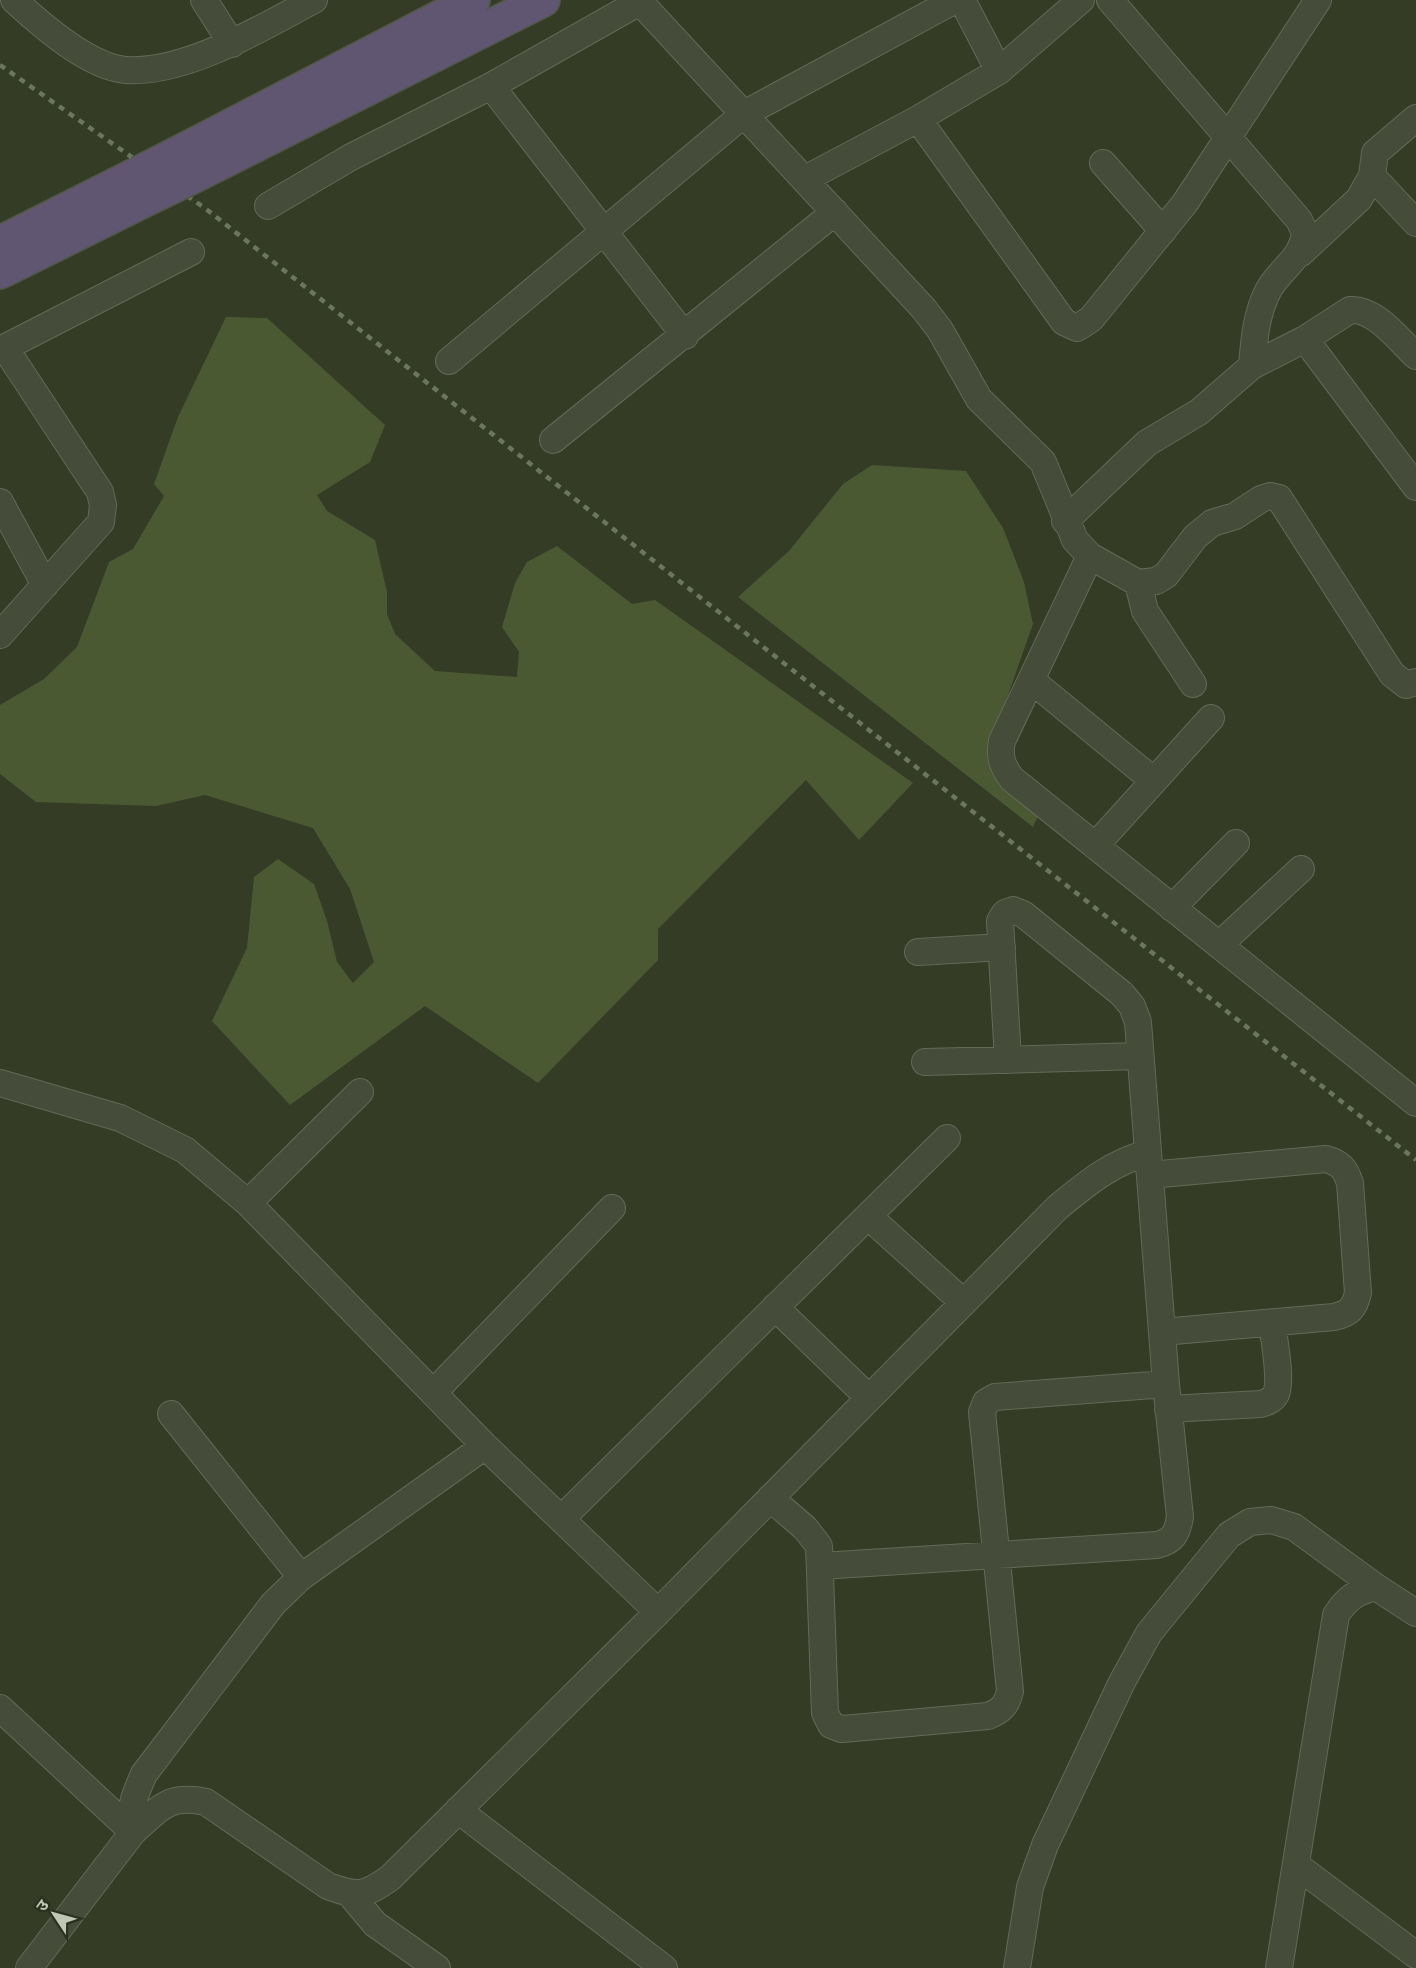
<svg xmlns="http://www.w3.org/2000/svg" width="1416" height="1968" viewBox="0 0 1416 1968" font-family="'Nunito Sans','Noto Sans Devanagari',sans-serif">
	<rect width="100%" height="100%" fill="#343c25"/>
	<path fill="#4b5933" d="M226,317l41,1 118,107 -15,37 -53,33 10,16 48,29 12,52v22l8,20 40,37 82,6 2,-25 -17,-25 13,-44 12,-21 30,-16 75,58 23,-4 258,183 -54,57 -53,-60 -148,149v31l-120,123 -113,-77 -135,99 -78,-84 35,-73 7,-71 24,-18 36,25 13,37 10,41 16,21 21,-21 -24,-73 -37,-61 -108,-33 -49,11 -120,-4 -36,-28v-69l44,-26 33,-32 32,-85 24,-13 31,-53 -10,-12 24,-67z
		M872,465l94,6 37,57 21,54 9,42 -44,125 57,49 -13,29 -295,-230 51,-46 54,-67z"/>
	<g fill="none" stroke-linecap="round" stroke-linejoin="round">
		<defs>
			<path id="minor" d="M14,0c27,25 75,67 112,70 60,4 137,-43 188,-70
				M204,0l28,44
				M1110,0l189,220 6,13c-4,28 -25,35 -37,58 -12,23 -14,50 -16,75
				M640,2l284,307 16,21 39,69 64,63 32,78 15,16 48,27 18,-2 10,-6 29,-38 17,-14 23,-7 26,-17 9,-3 9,2 113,176 14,11 10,-3
				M999,71l82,-71
				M491,86l194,250
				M918,119l146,203 13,6 14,-9 94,-116 133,-203
				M1103,163l60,68
				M1372,176l44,47
				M805,179l113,-60 81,-48 -37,-71
				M268,206l83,-49 140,-71 152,-86
				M1301,253l58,-54 13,-23 3,-23 41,-35
				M1305,339l45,-29c25,-2 49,30 66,46
				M0,350l191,-98
				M449,361l295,-247 211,-114
				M553,440l282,-228
				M0,502l45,83
				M1065,521l82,-78 52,-31 53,-46 53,-27 111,148
				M1090,556l-88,185c-3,16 0,25 10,38l404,324
				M1138,583l7,28 48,73
				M0,635l101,-113 2,-17 -3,-13 -95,-144
				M1031,680l123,101
				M1095,846l116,-128
				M1172,908l64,-65
				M1219,945l82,-76
				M918,952l84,-5
				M925,1062l215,-6
				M0,1083l120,35 65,32 63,53 237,243 173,166 400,-405c28,-23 54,-45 90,-54
				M1150,1175l176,-16c14,4 19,9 24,24l8,110c-4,16 -8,20 -24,24l-172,15
				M248,1203l112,-111
				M868,1216l95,86
				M775,1307l94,91
				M433,1393l179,-185
				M1168,1409l93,-5c6,-2 12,-4 15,-10 6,-15 -2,-54 -4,-71
				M171,1414l130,163
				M770,1498l35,30 14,18 6,167 6,12 10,4 13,-1 134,-12c13,-5 19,-11 22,-25l-28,-279 4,-10 9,-5 171,-13 -28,-362 -6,-16 -10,-12 -99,-80 -10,-4 -8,3 -5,8 8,139
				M561,1519l386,-381
				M820,1566l337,-21c16,-4 20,-11 23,-28l-14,-133
				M0,1708l133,124c27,-24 35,-38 73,-30l122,84c30,11 36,10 62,-8l268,-266
				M458,1810l206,158
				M1296,1865l120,90
				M350,1894l25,30 62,44
				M29,1968l104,-136c-5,-22 2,-38 11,-58l129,-170 28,-27 184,-131
				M1017,1968l13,-81 15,-42 77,-163 27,-49 80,-98 21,-13 21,-2 23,7 82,60
				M1279,1968l57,-353c11,-17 20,-23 40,-28l40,26"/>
			<path id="highway" d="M186,149l287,-149
				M202,172l341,-172
				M0,243l139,-70
				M0,272l151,-75"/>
		</defs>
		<use href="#minor" stroke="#636a57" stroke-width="28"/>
		<use href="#highway" stroke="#505744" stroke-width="36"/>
		<use href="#minor" stroke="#454c39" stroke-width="26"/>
		<use href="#highway" stroke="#615672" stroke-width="33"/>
		<path stroke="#6c755d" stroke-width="4.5" stroke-dasharray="6 6" stroke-linecap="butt" d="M0,65l206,144 1210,951"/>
		<defs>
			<path id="highway-bridge" d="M139,173l47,-24
				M151,197l51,-25"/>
		</defs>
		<use href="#highway-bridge" stroke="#505744" stroke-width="36" stroke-linecap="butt"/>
		<use href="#highway-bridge" stroke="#615672" stroke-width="33"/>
	</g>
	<g transform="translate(54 1914) rotate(306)" stroke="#2a311e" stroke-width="4.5" paint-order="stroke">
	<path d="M0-4.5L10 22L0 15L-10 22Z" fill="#c0c8b5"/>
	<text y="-9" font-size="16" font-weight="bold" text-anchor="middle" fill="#c0c8b5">उ</text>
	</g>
</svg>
